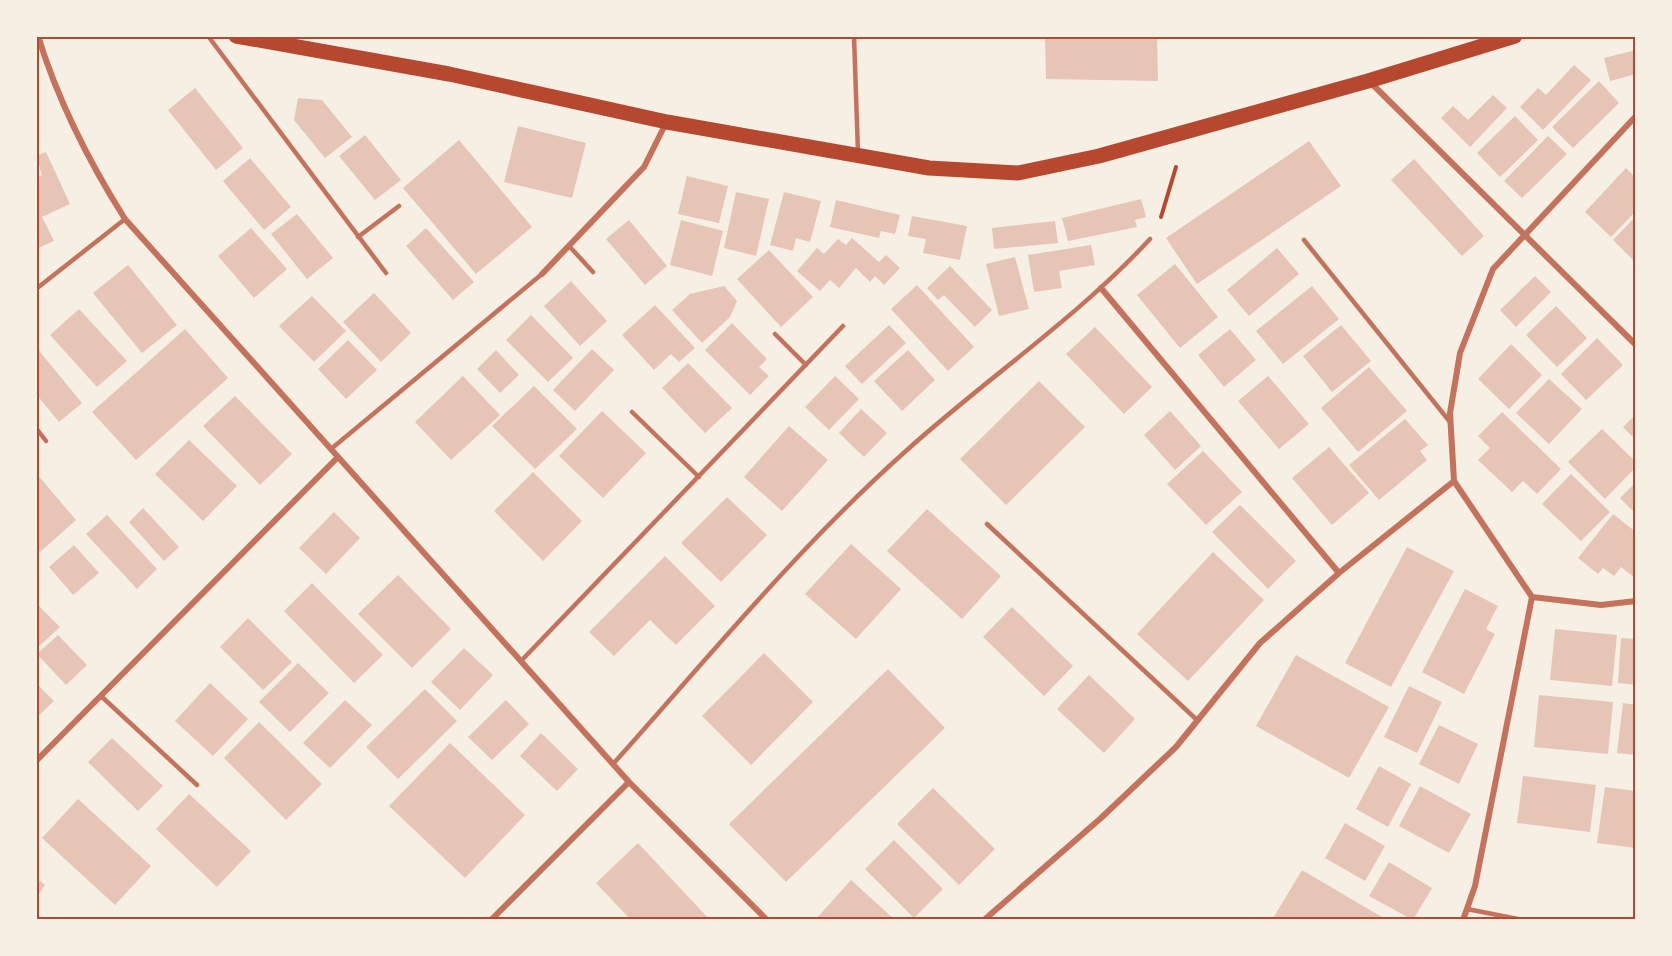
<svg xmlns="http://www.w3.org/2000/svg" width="1672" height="956" viewBox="0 0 1672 956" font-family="'Libre Baskerville',serif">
	<rect width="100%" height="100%" fill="#f6efe4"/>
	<path fill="#e6c5b7" d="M1045,36h112l1,45 -112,-2z
		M1636,50v24l-26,7 -6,-23z
		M1574,65l17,15 -48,50 -23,-23 18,-19 8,7z
		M1599,81l20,22 -46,45 -21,-21z
		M195,88l48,60 -27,22 -48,-60z
		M1493,95l14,13 -37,39 -29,-29 12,-12 15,14z
		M298,98l24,2 30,37 -27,21 -31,-38z
		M1515,116l23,24 -38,37 -23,-24z
		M518,126l68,17 -14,55 -68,-16z
		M365,135l36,45 -26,20 -36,-44z
		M1548,136l19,18 -45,44 -18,-17z
		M459,140l73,87 -56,47 -73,-86z
		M1309,141l32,45 -144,98 -31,-46z
		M46,152l24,52 -28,13 12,24 -18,8v-71l6,-3 -6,-19z
		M250,158l41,49 -27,23 -41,-49z
		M1414,159l70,77 -22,20 -71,-76z
		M1626,168l10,10v33l-25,26 -26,-25z
		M687,176l41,10 -9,37 -41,-9z
		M736,192l33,7 -13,57 -32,-8z
		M784,192l37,9 -11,41 -14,-4 -3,13 -23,-6z
		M1141,199l5,18 -11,3 2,7 -69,14 -6,-23z
		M836,200l64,15 -5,19 -14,-3 -2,7 -49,-11z
		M297,214l36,44 -26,21 -36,-45z
		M912,216l55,10 -7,34 -37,-7 3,-14 -18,-3z
		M1636,216v47l-23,-23z
		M629,220l38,46 -22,19 -39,-46z
		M681,220l42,11 -11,45 -42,-11z
		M1055,221l3,22 -64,6 -2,-21z
		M251,228l36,41 -33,29 -36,-42z
		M426,228l48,54 -21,18 -47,-54z
		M852,238l27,24 7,-7 14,13 -16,17 -9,-9 -5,6 -14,-14 -17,20 -9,-8 -10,11 -23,-20 20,-23 7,6 14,-15 8,6z
		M1091,245l4,20 -36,6 3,17 -28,4 -6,-37z
		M1277,248l22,26 -50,42 -22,-26z
		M769,250l44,47 -32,30 -44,-48z
		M1015,257l14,52 -30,7 -13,-52z
		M1175,264l43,53 -38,31 -43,-53z
		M128,265l49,60 -35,28 -49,-60z
		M950,266l42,44 -17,17 -31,-32 -6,5 -11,-12z
		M1535,276l16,16 -35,35 -16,-17z
		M571,281l36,40 -27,25 -36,-40z
		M917,285l57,62 -26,24 -57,-62z
		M724,286l13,15 -7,16 -28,26 -30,-33 18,-16z
		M1312,286l27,33 -56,45 -27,-33z
		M374,293l37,40 -30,29 -38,-40z
		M312,296l34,35 -32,31 -35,-36z
		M655,305l40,43 -16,14 -8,-8 -17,16 -32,-35z
		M1556,306l31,32 -30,29 -31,-32z
		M79,309l48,52 -30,26 -47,-52z
		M531,315l42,43 -25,24 -42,-42z
		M732,323l35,36 -8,8 10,9 -19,19 -45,-45z
		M889,325l17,18 -44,41 -17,-18z
		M1341,325l30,36 -39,31 -29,-36z
		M1095,327l57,60 -28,27 -58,-60z
		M185,329l43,49 -92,82 -44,-48z
		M1230,329l26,31 -32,27 -26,-32z
		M1597,338l26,27 -37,35 -25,-26z
		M348,340l29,30 -31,29 -28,-30z
		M1511,344l31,31 -33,34 -31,-30z
		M36,347l46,56 -23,19 -23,-28z
		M592,349l22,21 -39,41 -22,-21z
		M496,350l23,25 -19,18 -23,-24z
		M908,350l27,30 -33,31 -28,-30z
		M688,363l44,45 -27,25 -43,-45z
		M1369,367l38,44 -49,41 -37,-44z
		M463,376l37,39 -49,45 -36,-38z
		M835,376l24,23 -30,31 -24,-23z
		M1268,376l41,48 -30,25 -41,-48z
		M1549,379l33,30 -33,35 -33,-31z
		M1039,381l46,46 -79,78 -46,-46z
		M534,386l43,43 -42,40 -43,-43z
		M235,396l57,58 -32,31 -57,-59z
		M861,409l26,24 -23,24 -25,-24z
		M602,411l44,42 -43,45 -44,-42z
		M1170,411l31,35 -26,24 -31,-35z
		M1502,412l59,57 -24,25 -14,-13 -11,11 -34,-32 12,-12 -12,-12z
		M1636,414v26l-13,-13z
		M1405,419l23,26 -8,6 7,9 -48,40 -30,-35z
		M789,426l39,34 -46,51 -38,-34z
		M1602,429l34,33v5l-31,32 -37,-37z
		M189,440l48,46 -34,35 -48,-47z
		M1329,447l40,46 -37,32 -40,-47z
		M1203,451l39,41 -36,33 -39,-41z
		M533,472l49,49 -39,40 -49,-50z
		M36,473l40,47 -36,32 -4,-5z
		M1571,474l39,38 -29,29 -39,-37z
		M1636,482v32l-16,-16z
		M727,497l40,38 -46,47 -40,-39z
		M1240,505l56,56 -28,28 -56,-57z
		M143,508l36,39 -15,14 -35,-39z
		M927,509l74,67 -39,43 -75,-68z
		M334,512l26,26 -34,36 -27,-26z
		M1613,514l23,18v47l-15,-12 -7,9 -11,-8 -5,6 -20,-16z
		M107,515l50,54 -20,20 -51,-55z
		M851,544l50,45 -45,50 -51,-45z
		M74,545l25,28 -26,22 -24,-28z
		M1407,547l47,24 -63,116 -46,-24z
		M1213,552l51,48 -76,81 -51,-47z
		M665,556l50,50 -39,39 -26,-25 -36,36 -25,-24z
		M398,575l53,54 -39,39 -54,-54z
		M312,583l71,72 -29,28 -70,-72z
		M1465,589l33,17 -12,23 9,5 -31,60 -42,-22z
		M36,603l24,24 -24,22z
		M1012,607l61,59 -29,30 -61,-59z
		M248,618l44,44 -29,28 -43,-43z
		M1555,629l62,6 -5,51 -62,-6z
		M58,635l29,30 -21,20 -29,-31z
		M1621,638l15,1v46l-18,-2z
		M464,648l29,27 -33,35 -29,-28z
		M764,653l49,49 -62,63 -49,-49z
		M1296,655l93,52 -40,71 -93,-52z
		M298,663l31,30 -39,39 -31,-30z
		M888,669l57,59 -159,154 -57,-58z
		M1089,675l46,44 -31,34 -47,-44z
		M36,683l18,18 -18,17z
		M210,683l38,36 -35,37 -38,-35z
		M1409,686l33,16 -25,51 -33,-16z
		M425,689l32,32 -59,58 -32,-32z
		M1539,695l74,7 -5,52 -74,-7z
		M345,700l27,25 -42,43 -27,-25z
		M506,700l23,24 -37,36 -24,-23z
		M1623,703l13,2v50l-19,-2z
		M259,722l63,62 -36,36 -62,-62z
		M1439,725l39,19 -19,40 -40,-20z
		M541,733l37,36 -21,22 -37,-35z
		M112,738l51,48 -25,25 -50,-49z
		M450,743l75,72 -60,63 -76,-72z
		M1379,766l32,18 -23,43 -32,-18z
		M1523,776l73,9 -6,47 -73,-9z
		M1420,786l51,28 -22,39 -50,-27z
		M1605,787l31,4v57l-39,-5z
		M933,788l62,61 -36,36 -62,-61z
		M189,794l62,57 -34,36 -61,-58z
		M78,799l73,67 -36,39 -73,-67z
		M1345,823l40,23 -20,35 -40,-23z
		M894,840l49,49 -29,29 -49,-49z
		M638,843l72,77h-79l-35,-37z
		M1389,862l43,26 -19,32 -44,-24z
		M1302,870l85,50h-115z
		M36,878l9,7 -9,13z
		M851,880l44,40h-77l-2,-1z"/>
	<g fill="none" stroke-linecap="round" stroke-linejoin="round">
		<path stroke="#b5482f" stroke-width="4" d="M1161,217l15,-50"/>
		<path stroke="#c5725c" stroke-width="4.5" d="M208,36l178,237
			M854,36l4,117
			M358,237l41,-31
			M1304,240l146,182
			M570,247l23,25
			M36,289l89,-70
			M775,334l31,31
			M632,412l67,65
			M36,428l10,13
			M331,449l211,-175
			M987,524l210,196
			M521,661l322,-335
			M101,696l96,89
			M613,764c95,-106 187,-219 294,-314 80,-72 170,-132 243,-211
			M1467,909l56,11"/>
		<path stroke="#c5725c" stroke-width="6" d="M38,36c20,65 51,126 87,183l504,563 138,138
			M1369,81l267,264
			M542,274l102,-107 22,-44
			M1101,288l238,285
			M1454,481l78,116 -57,289 -12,34
			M1532,597l69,8 35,-4
			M36,761l302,-304
			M491,920l138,-138
			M984,920l117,-102 75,-71 84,-104 79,-70 115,-92 -4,-68 10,-60 33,-84 143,-153"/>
		<path stroke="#b5482f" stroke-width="15" d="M236,36l213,38 218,48 262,46 89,5 81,-17 269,-75 147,-45"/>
	</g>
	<rect width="1672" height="956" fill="none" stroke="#f6efe4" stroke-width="75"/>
	<rect x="38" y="38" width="1596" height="880" fill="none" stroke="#b5482f" stroke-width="2"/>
</svg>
